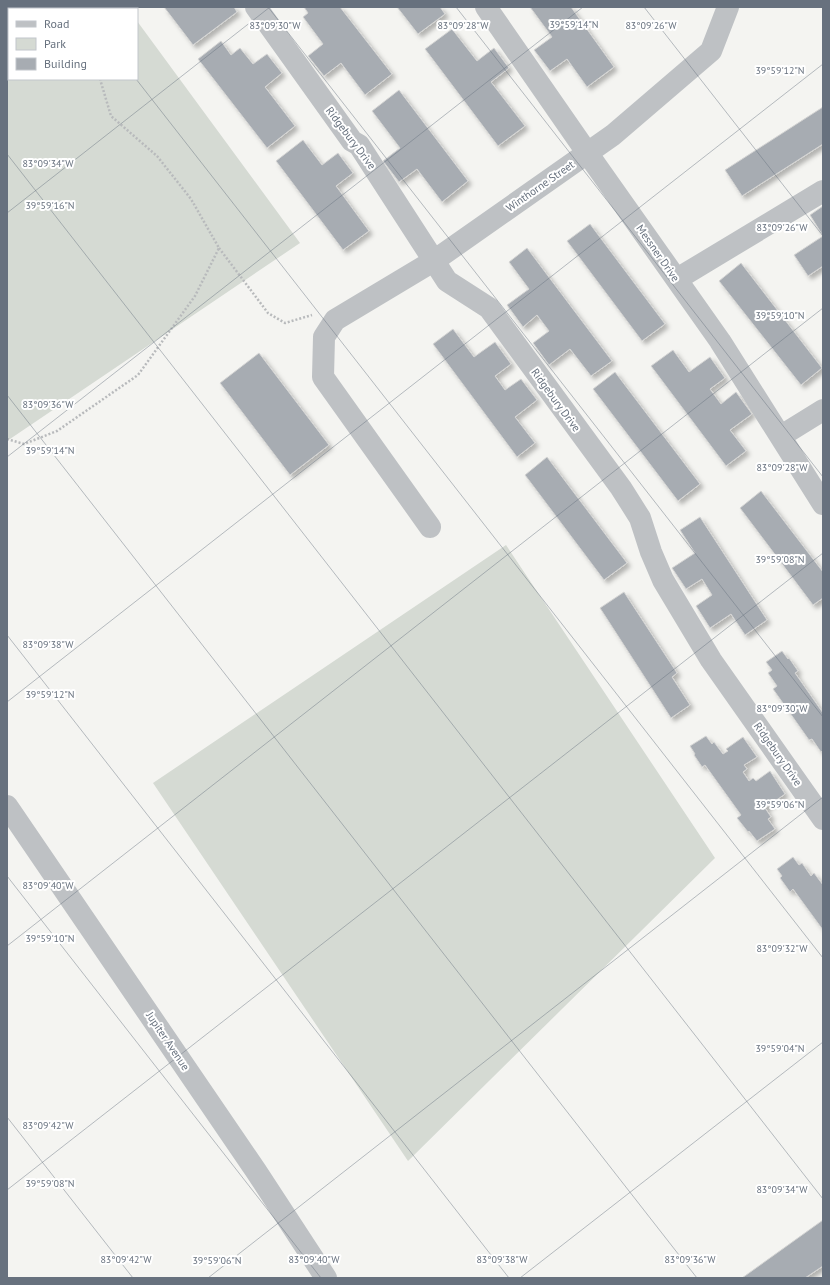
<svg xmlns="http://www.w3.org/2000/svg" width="830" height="1285" viewBox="0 0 830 1285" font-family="'PT Sans',sans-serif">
	<defs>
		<filter id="shadow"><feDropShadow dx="3.5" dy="3.5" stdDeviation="2" flood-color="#0004"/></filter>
	</defs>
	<rect width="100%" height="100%" fill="#f4f4f1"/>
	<path fill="#d5dad3" d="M7,7h119l2,2h-119v70h128v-58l163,222 -293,198z
		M506,545l209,313 -307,303 -255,-378z"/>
	<path fill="#a7acb2" stroke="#d5d5d4" filter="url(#shadow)" d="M164,7h70l3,5 -44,33z
		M304,7h36l52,67 -27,21 -24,-32 -17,13 -16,-20 15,-12 -20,-27 5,-4z
		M397,7h43l5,7 -27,20z
		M530,7h41l43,60 -27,20 -20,-28 -17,12 -16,-21 18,-13z
		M452,29l25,32 17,-13 15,20 -18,14 34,44 -27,20 -73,-97z
		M221,41l10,14 9,-7 13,16 14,-10 15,19 -17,14 30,39 -28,22 -69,-89z
		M399,90l69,91 -26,21 -25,-33 -18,13 -16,-21 17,-13 -28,-37z
		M823,107v37l-81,52 -17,-26z
		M303,140l19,25 16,-12 15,20 -17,13 33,45 -26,19 -67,-89z
		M823,206v30l-13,-21z
		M590,224l75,100 -23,17 -75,-100z
		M823,236v30l-15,10 -14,-21z
		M527,248l85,113 -21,15 -21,-27 -21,16 -16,-22 16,-12 -12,-16 -14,12 -16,-22 22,-16 -20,-27z
		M741,263l81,105 -21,17 -82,-104z
		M453,329l21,28 21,-15 16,22 -16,12 10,14 16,-11 16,21 -22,17 20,26 -18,14 -84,-113z
		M673,350l16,22 21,-15 15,21 -15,11 11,15 15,-12 16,22 -22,16 16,21 -20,15 -75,-100z
		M259,353l70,92 -39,30 -70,-92z
		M615,372l85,112 -22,17 -85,-112z
		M547,457l80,106 -23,17 -79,-105z
		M761,491l62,81v26l-10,7 -73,-97z
		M700,517l67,103 -22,15 -14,-21 -21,14 -14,-22 16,-11 -10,-16 -16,10 -14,-21 23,-15 -15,-23z
		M624,592l53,81 -5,4 18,28 -19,13 -71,-110z
		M782,651l6,8 1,-1 9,13 -3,2 28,40v37l-2,2 -9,-13 -3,1 -36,-51 4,-3 -9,-13 4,-3 -6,-8z
		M706,736l6,8 2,-2 9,12 5,-3 -2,-2 17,-12 14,20 -13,8 3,4 -4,3 6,9 4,-3 3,3 14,-10 15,23 -20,14 6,9 -3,2 7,10 -18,12 -8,-10 -1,1 -11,-14 4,-3 -36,-50 -3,2 -8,-12 1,-1 -5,-8z
		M793,857l6,8 3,-2 9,13 3,-3 9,12v45l-30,-41 -3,3 -10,-14 2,-2 -5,-7z
		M823,1220v46l-18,12h-63z"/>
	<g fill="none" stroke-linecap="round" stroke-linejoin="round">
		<path stroke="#b8babc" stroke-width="2.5" stroke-dasharray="2 2" stroke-linecap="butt" d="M62,7l2,2
			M219,248l49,65 17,10 27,-8
			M7,439l17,5 33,-13 81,-56 57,-79 24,-48 -28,-49 -34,-43 -46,-40 -11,-37"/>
		<path stroke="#bec1c4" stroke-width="22" d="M256,7l96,134 7,4 88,136 42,27 132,180 19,30 11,34 12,28 48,80 112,159
			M486,7l102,147 132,187 103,163
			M677,279l146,-88
			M781,436l42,-26
			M430,527l-107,-150 1,-40 11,-17 100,-60 178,-125 98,-84 17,-44
			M7,806l249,365 70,107"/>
	</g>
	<path fill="none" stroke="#67717e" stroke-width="1" stroke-opacity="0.45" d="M80,7l1,2M268,7l555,710M456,7l367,470M644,7l179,229M136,79l687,879M7,154l816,1045M7,213l263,-206M7,395l690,883M7,457l576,-450M7,635l502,643M7,702l816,-638M7,876l314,402M7,946l816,-638M7,1117l126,161M7,1190l816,-637M208,1278l615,-481M520,1278l303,-236"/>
	<g text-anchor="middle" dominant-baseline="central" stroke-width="4" stroke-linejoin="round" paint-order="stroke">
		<g font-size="11" fill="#67717e" stroke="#fff">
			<text transform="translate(351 138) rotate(53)">Ridgebury Drive</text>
			<text transform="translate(540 186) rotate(-35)">Winthorne Street</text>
			<text transform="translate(658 253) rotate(55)">Messner Drive</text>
			<text transform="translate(556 400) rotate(54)">Ridgebury Drive</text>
			<text transform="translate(778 754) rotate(55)">Ridgebury Drive</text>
			<text transform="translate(168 1041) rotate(56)">Jupiter Avenue</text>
		</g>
	</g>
	<g font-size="10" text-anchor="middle" fill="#67717e" stroke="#fff" stroke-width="4" stroke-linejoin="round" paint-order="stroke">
		<text x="574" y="28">39°59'14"N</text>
		<text x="651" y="29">83°09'26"W</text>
		<text x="275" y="29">83°09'30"W</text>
		<text x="463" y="29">83°09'28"W</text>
		<text x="780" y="74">39°59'12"N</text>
		<text x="48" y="167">83°09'34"W</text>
		<text x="50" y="209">39°59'16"N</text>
		<text x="782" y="231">83°09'26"W</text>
		<text x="780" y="319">39°59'10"N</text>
		<text x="48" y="408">83°09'36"W</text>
		<text x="50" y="454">39°59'14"N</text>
		<text x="782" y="471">83°09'28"W</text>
		<text x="780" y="563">39°59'08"N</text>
		<text x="48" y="648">83°09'38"W</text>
		<text x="50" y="698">39°59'12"N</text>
		<text x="782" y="712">83°09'30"W</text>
		<text x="780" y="808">39°59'06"N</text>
		<text x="48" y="889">83°09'40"W</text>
		<text x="50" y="942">39°59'10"N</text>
		<text x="782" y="952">83°09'32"W</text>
		<text x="780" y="1052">39°59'04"N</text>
		<text x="48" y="1129">83°09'42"W</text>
		<text x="50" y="1187">39°59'08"N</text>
		<text x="782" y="1193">83°09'34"W</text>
		<text x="126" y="1263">83°09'42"W</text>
		<text x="314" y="1263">83°09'40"W</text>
		<text x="502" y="1263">83°09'38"W</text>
		<text x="690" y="1263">83°09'36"W</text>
		<text x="217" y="1264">39°59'06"N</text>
	</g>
	<rect width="830" height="1285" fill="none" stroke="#67717e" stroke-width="16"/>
	<rect x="8" y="8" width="130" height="72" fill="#ffffff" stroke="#c2c6cb"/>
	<rect x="16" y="21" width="20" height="6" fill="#bec1c4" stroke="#c2c6cb"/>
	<text x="44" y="28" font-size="12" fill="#67717e">Road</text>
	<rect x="16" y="38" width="20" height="12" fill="#d5dad3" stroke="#c2c6cb"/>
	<text x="44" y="48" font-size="12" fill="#67717e">Park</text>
	<rect x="16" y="58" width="20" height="12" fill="#a7acb2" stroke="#c2c6cb"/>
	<text x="44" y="68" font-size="12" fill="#67717e">Building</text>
</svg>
